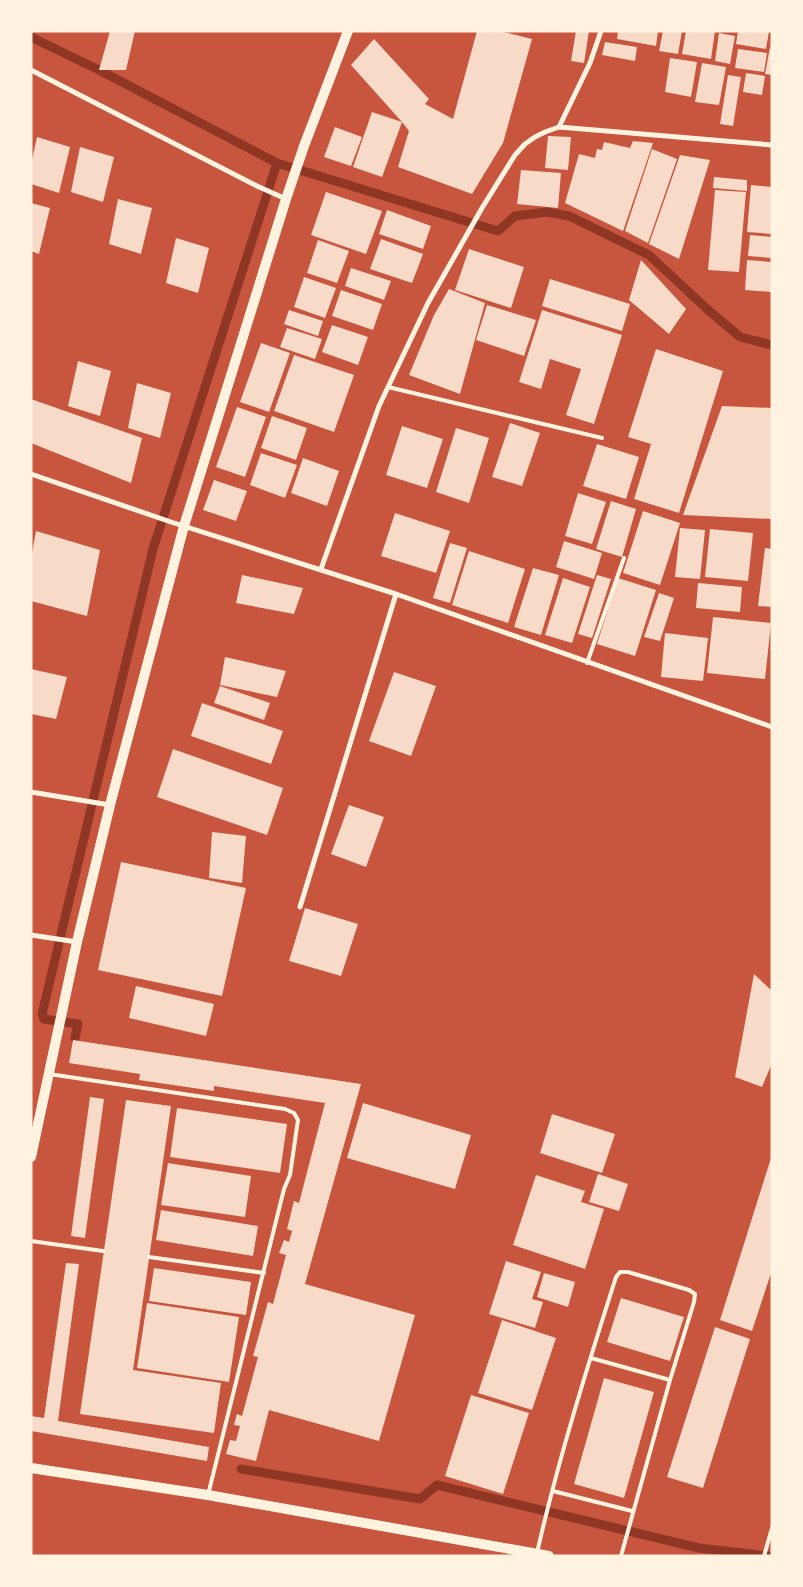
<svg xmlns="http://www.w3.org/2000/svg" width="803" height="1587" viewBox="0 0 803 1587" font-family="'Archivo Narrow',sans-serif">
	<rect width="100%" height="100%" fill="#c8553d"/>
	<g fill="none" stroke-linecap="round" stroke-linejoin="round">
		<path stroke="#8f3625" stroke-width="9" d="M31,37l68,33 178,93 221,68 17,-15 32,-4 22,4 80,39 58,54 33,28 32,8
			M75,1038l3,-14 -34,-5 -2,-5 111,-465 124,-386
			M241,1469l179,30 17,-14 262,63 69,8"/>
	</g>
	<path fill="#f7dbc8" d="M110,31h25l-9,39h-27z
		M477,31h23l32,8 -29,104 -31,51 -74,-27 11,-36 -7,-9 -20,55 -29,-10 19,-55 30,10 -51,-57 23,-26 55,60 -4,5 28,15z
		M576,31h13l-5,32 -13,-2z
		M618,31h40l-2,15 -39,-7z
		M663,31h19l-4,23 -19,-3z
		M686,31h29l-4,28 -29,-5z
		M738,31h31l-3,18 -30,-5z
		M719,33l16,3 -5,28 -15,-3z
		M605,42l32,5 -2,14 -33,-6z
		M770,47h2v28l-7,-1z
		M738,49l29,4 -3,19 -29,-4z
		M670,58l27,4 -6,35 -26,-5z
		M702,63l24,4 -7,38 -24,-3z
		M746,73l19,3 -3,19 -19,-3z
		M728,75l13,2 -8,49 -13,-2z
		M335,127l27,10 -11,29 -27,-9z
		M548,136l23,1 -3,33 -23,-2z
		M37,137l33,10 -11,46 -28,-9v-20z
		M633,141l20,2 -30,88 -58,-28 14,-49 16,4 2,-9 5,1 2,-8 26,6z
		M80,147l34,10 -11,45 -32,-10z
		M652,149l25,10 -29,84 -23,-12z
		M680,155l30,5 -31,99 -30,-15z
		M521,170l40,3 -3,35 -41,-4z
		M714,177l33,3v11l-34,-3z
		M751,185l21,2v47l-25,-2z
		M715,190l31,2 -7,80 -31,-2z
		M326,192l56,19 -16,43 -55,-19z
		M118,199l34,9 -11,46 -32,-10z
		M31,203l19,5 -11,46 -8,-3z
		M387,210l44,16 -8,23 -44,-15z
		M750,235l22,2v21l-24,-2z
		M176,238l33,10 -11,45 -32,-10z
		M381,239l42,15 -11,29 -42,-14z
		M318,240l31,11 -12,32 -30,-10z
		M469,249l55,18 -13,41 -56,-18z
		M641,260l45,49 -17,25 -40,-34z
		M747,260l25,2v30l-27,-2z
		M351,268l40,13 -7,19 -39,-14z
		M304,277l32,11 -11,30 -31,-11z
		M550,279l80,25 -8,27 -80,-25z
		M449,289l36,14 -25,91 -51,-19 25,-60z
		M341,290l41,14 -9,26 -41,-14z
		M487,305l49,15 -12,36 -48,-16z
		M289,310l34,11 -5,15 -34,-12z
		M542,310l80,25 -28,89 -28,-9 15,-46 -31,-10 -9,30 -22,-7z
		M332,325l36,12 -10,28 -36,-13z
		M287,328l35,11 -7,20 -35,-12z
		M261,343l29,10 -21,59 -29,-10z
		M656,349l67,22 -44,142 -45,-14 17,-55 -23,-7z
		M294,355l60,20 -20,57 -60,-21z
		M78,361l33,10 -11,45 -32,-10z
		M137,383l34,10 -11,45 -32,-10z
		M31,399l111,39 -11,45 -100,-40z
		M722,406l50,2v111l-89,-4z
		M237,407l29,10 -21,60 -29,-10z
		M272,416l35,12 -11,32 -35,-12z
		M510,423l30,10 -18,53 -30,-9z
		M402,426l41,13 -16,49 -41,-13z
		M456,428l33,10 -20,65 -33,-11z
		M597,444l42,13 -13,42 -43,-13z
		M261,453l36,12 -12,33 -35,-13z
		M303,458l36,13 -12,35 -36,-13z
		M214,480l33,11 -11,30 -33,-11z
		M578,493l28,9 -14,42 -27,-8z
		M611,501l25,8 -14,48 -26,-8z
		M643,511l37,12 -20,62 -37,-12z
		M395,513l55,18 -14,42 -55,-17z
		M680,528l25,2 -5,49 -25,-2z
		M710,529l43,4 -5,48 -43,-4z
		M36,531l64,19 -13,66 -56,-15v-42z
		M564,541l38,12 -8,26 -38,-12z
		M450,543l17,5 -17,55 -17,-5z
		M765,548l7,1v58l-14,-1z
		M469,551l56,18 -17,54 -56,-18z
		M533,568l26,7 -18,60 -27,-8z
		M242,575l61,13 -9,26 -58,-11z
		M597,575l14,4 -19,59 -14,-4z
		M563,578l27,9 -18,56 -27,-8z
		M618,578l38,12 -21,66 -38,-12z
		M698,583l44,4 -2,25 -44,-4z
		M659,593l15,5 -14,43 -16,-4z
		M713,617l58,6 -6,56 -58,-6z
		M665,633l43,5 -5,43 -42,-4z
		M225,657l61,14 -9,26 -57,-12z
		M31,669l36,8 -11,42 -25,-5z
		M394,672l42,14 -25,70 -42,-15z
		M220,686l50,17 -6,17 -50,-17z
		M202,703l81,28 -12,33 -80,-28z
		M173,749l110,39 -16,47 -110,-38z
		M349,805l35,12 -18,50 -35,-13z
		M212,832l34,4 -4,47 -33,-5z
		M121,862l125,26 -24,108 -124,-26z
		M305,908l53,16 -17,52 -52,-15z
		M754,974l18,17v72l-10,24 -27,-10z
		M136,986l78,18 -8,32 -77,-18z
		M73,1040l288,44 -56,200 110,31 -36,126 -110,-31 -13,51 -30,-7 4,-14 6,1 4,-15 -6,-1 3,-11 5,2 16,-59 -5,-1 15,-54 5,2 13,-49 -7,-2 5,-13 5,2 3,-11 -5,-2 7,-28 5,2 26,-100 -111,-17v5l-75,-11 1,-6 -71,-11z
		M90,1097l14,2 -19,139 -14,-2z
		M126,1100l45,6 -38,264 88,13 -7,50 -134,-19z
		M363,1103l108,32 -16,54 -108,-31z
		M177,1108l110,16 -7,49 -110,-16z
		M552,1114l63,20 -13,39 -62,-20z
		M771,1158l1,112 -20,61 -32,-11z
		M168,1163l83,13 -6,41 -84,-12z
		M598,1174l30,10 -9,27 -30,-9z
		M536,1175l49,16 -4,11 23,7 -19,60 -72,-24z
		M161,1210l97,16 -5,30 -97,-16z
		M506,1261l35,11 -9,27 11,3 -8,26 -46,-14z
		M66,1263l13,1 -21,157 151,26 -2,14 -176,-30v-15l13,2z
		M154,1268l97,14 -5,33 -97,-14z
		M544,1273l31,9 -7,25 -31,-10z
		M621,1298l63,19 -14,44 -63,-19z
		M147,1303l92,14 -10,65 -92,-14z
		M502,1320l54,18 -24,72 -54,-17z
		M715,1327l35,12 -47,149 -36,-11z
		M604,1378l50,14 -30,106 -50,-14z
		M471,1395l58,18 -26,81 -58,-18z"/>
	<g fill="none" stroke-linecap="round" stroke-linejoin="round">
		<path stroke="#fff3e0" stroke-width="4" d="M388,387l214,51
			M587,663l37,-105
			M49,1074l236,35 9,4 4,7 -8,55 -6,14 -76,306
			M31,1241l72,10
			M149,1257l115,16
			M591,1358l79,22
			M553,1491l79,20
			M537,1553c21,-93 50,-185 79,-276l4,-5h8l61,18 6,4 -1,8 -24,78 -49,176
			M764,1556l8,-28"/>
		<path stroke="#fff3e0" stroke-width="5" d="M31,70l226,116 29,13
			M559,127l213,18
			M31,474l140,48 225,72 376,133
			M321,569l58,-163 49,-103 54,-95 33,-53 10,-11 10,-7 10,-5 14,-5 31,-64 11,-32
			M31,792l79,13
			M300,907l96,-313
			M31,935l46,7"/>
		<path stroke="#fff3e0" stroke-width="10" d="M31,1157l46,-215 33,-137 74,-279 102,-327 18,-53 44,-115
			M31,1468l177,27 341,61"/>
	</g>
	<rect width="803" height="1587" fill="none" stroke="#fff3e0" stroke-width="65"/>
</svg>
